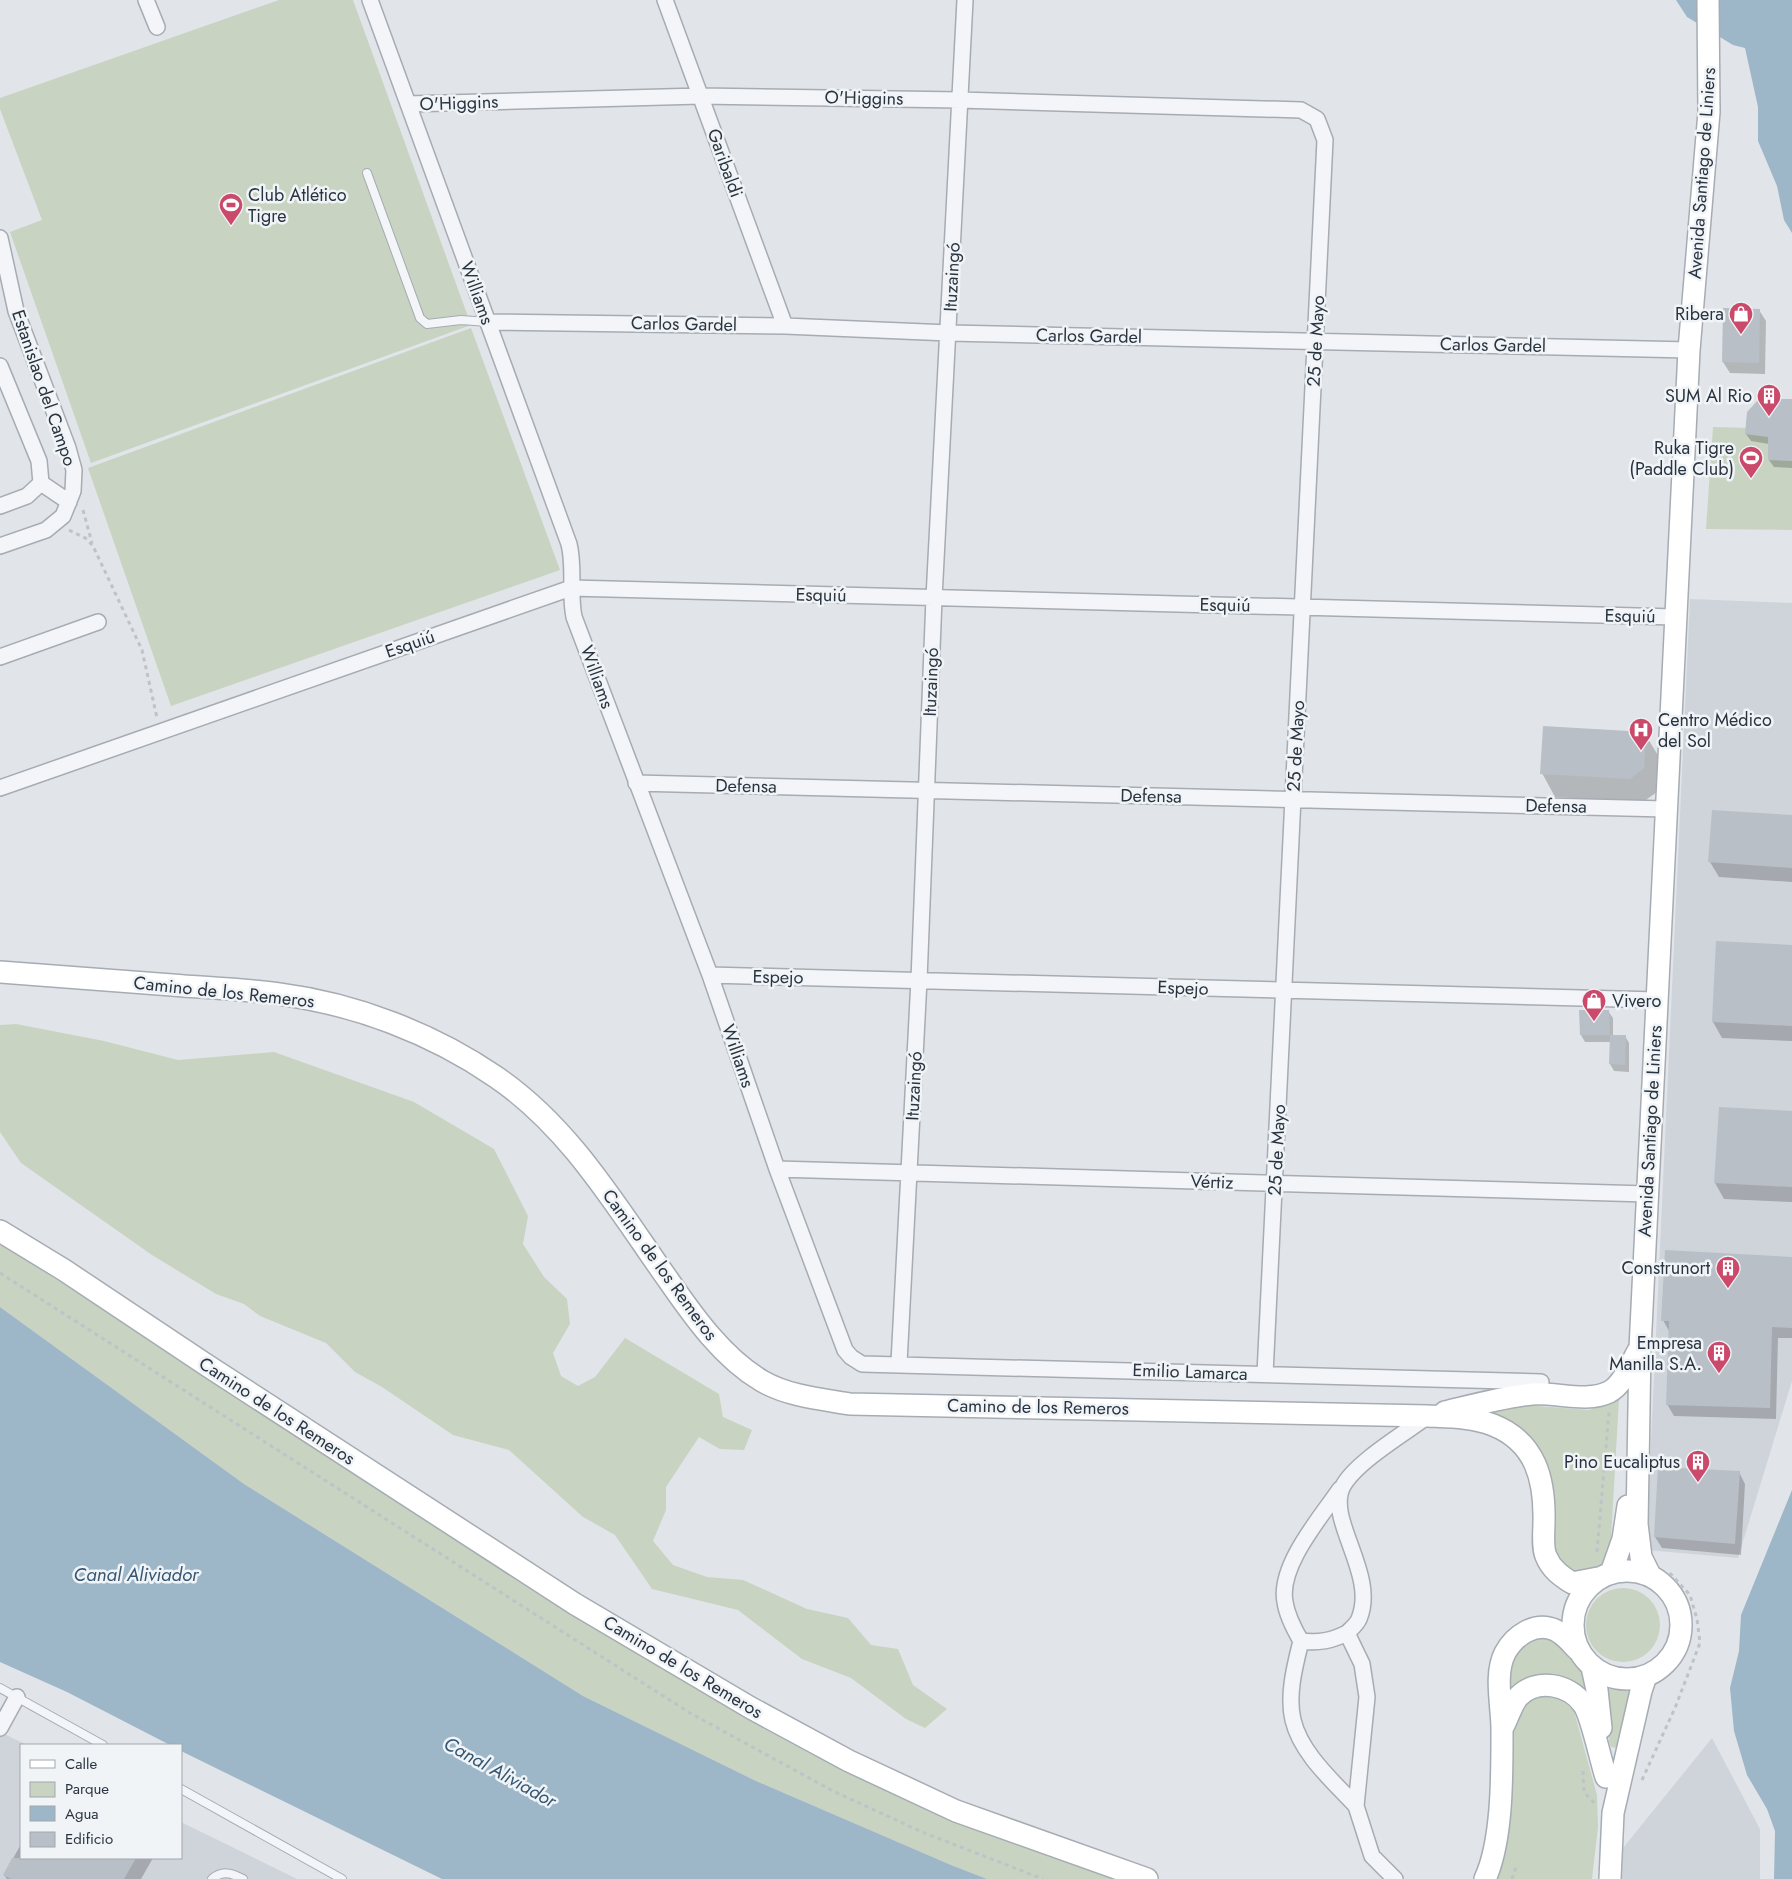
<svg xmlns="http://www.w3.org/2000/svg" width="1792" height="1879" viewBox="0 0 1792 1879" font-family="Jost,sans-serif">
	<rect width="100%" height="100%" fill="#e1e5e9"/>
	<path fill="#cfd4db" d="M1690,599l102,4v778l-54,177 -92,-8z
		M0,1732l27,13h-6v113h160v-36l116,57h-297z
		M1712,1738l48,91v50h-138l1,-31z"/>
	<path fill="#c8d3c2" d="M279,0h74l118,325 -380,138 -81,-231 32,-12 -42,-111v-11z
		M471,328l89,242 -389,136 -83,-238z
		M1713,427l79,2v101l-86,-1z
		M16,1024l88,17 74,19 96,-8 140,50 80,47 34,67 -5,28 21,33 23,22 3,25 -17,29 8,23 17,10 17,-9 30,-39 94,56 4,23 29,13 -8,20 -24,-1 -21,-12 -33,50v23l-13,31 20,24 34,12 36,3 64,29 41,9 23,27 27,4 15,36 34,24 -22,19 -19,-9 -55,-41 -49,-19 -64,-49 -86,-21 -37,-54 -32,-18 -74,-67 -56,-15 -71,-48 -27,-15 -29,-29 -66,-27 -16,-12 -28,-10 -64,-39 -131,-92 -21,-31v-107z
		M0,1243l580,375 343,190 196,71h-132l-36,-14 -195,-84 -173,-85 -339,-212 -244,-177z
		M1619,1399l-9,157 -7,10 -17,10 -20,-6 -14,-22 -5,-77 -59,-56 3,-6 33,-4 65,5z
		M1586 1625a37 37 0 1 1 74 0a37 37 0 1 1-74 0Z
		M1535,1637c5,0 12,-1 16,0 19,6 34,40 39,58l-79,-4 -5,-3c2,-28 1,-40 29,-51z
		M1604,1689l25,1 -6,52 -5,6 -7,-1 -2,-5z
		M1557,1695l17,16 23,84 1,32 -6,52h-96l7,-18 7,-135c8,-26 22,-29 47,-31z"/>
	<path fill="#9db6c8" d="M1676,0h116v233l-8,-13 -7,-34 -19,-45v-34l-13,-59 -12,-3 -46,-28z
		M0,1307l244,177 339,212 173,85 195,84 36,14h-545l-261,-128v-6h-11l-103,-53 -67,-30z
		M1792,1490v389h-18l1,-48 -8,-22 -20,-34 -13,-44 -4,-43 9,-37 2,-36z"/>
	<path fill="#0003" d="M1759,310l7,11 -1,53 -35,-1 -7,-11z
		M1792,401v67l-18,-1 -5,-7v-16l-18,-3 -5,-7z
		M1645,734l14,23 -2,35 -14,10 -88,-5 -13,-24z
		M1792,816v66l-73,-5 -9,-15z
		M1792,946v95l-70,-3 -9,-16z
		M1608,1011l5,7v18h12l4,7v29l-15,-1 -4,-7 1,-22h-26l-4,-7z
		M1720,1108l72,4v90l-68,-3 -9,-16z
		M1792,1258v80h-14l-2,81 -102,-3 -7,-12 3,-71 -7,-13z
		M1739,1472l6,12 -4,71 -79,-7 -7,-11z
		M21,1844v14h132l-12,21h-134l-3,-4z"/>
	<path fill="#b8bfc6" d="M1723,308l37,1 -1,54 -37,-1z
		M1759,399h33v62l-24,-1v-23l-23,-3 2,-22z
		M1543,726l103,6 -2,36 -14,11 -90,-5z
		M1712,810l80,5v53l-84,-6z
		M1716,941l76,4v81l-80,-4z
		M1579,1010h30l1,25h-30z
		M1610,1035h16l-1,30 -16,-1z
		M1719,1107l73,4v76l-78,-4z
		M1665,1250l127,7v71l-20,-1 -2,81 -104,-3 3,-84h-8z
		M1658,1467l82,4 -5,73 -81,-7z
		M12,1858h124l-12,21h-113l-8,-4z"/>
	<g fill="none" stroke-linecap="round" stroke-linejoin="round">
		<defs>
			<path id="service" d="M367,173l53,145 7,6 34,-4 27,2
				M0,1688l103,57
				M181,1789l161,90
				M212,1879c10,-9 20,-6 31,0"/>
			<path id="minor" d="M146,0l11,27
				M370,0l199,544c6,24 0,48 5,73l136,358 67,194 68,181 6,7 11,7 679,18
				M665,0l120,326
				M408,104l292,-8 260,4 341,10 16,9 8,21 -60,1234
				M0,238l16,73 52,137 6,22 -1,21 -10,25 -17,14 -46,16
				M488,322l297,4 164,7 740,17
				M0,366l39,95 2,22 28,19
				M0,506l27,-10 14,-13
				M0,657l98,-35
				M636,783l1030,26
				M0,788l571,-200 1104,29
				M710,975l947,25
				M777,1169l870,25
				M899,1363l20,-383 15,-382 31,-598
				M1340,1489c-19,28 -62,77 -55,113 2,14 9,27 16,39 -6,24 -14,54 -8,79 8,34 41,62 63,86
				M1301,1641c18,2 30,0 46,-8
				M0,1728l17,-31
				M1395,1879l-23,-23 -16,-50 11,-109 -5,-33 -15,-31c4,-4 10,-9 12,-14 19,-45 -34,-100 -16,-133 13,-24 62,-53 85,-70"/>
			<path id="secondary" d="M0,972c57,4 115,9 172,13 36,3 72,4 107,9 76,10 153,39 217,83 75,51 121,131 173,204 25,36 54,77 93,100 26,15 58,18 88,23l578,12c21,1 45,1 65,9 43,17 52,55 51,97 0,10 -2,25 2,34 5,13 15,20 26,27l26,-5
				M0,1231l64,39 144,96 367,238 176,104 98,53 107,50 191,68
				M1445,1412c29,-7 58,-15 87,-18 24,-2 55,9 77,-2 14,-7 22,-29 29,-41
				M1573 1625a54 54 0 1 1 108 0a54 54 0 1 1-108 0Z
				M1611,1573l12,-34 5,-33
				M1650,1575l-9,-18 -4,-33 3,-175 49,-999 20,-238 -1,-112
				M1592,1667l5,23 4,38
				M1503,1727c5,-9 9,-24 16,-31 18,-18 50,-12 64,8 8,10 18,58 23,73
				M1485,1879c18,-39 17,-107 17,-150 0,-23 -8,-55 3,-76 9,-17 30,-32 50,-23 9,4 16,13 23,20
				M1610,1879l3,-66 28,-122 5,-15"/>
		</defs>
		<use href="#service" stroke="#a6acb3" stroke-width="10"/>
		<use href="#minor" stroke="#a6acb3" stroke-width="18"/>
		<use href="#secondary" stroke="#a6acb3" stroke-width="24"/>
		<path stroke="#bfc3c8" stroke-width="3" stroke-dasharray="4 4" stroke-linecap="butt" d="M83,510l9,33
			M69,530l18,9 6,7 49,104 15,68
			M0,1273l690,440 143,78 89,41 121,47
			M1597,1552l12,-140
			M1583,1771l1,21 12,13
			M1642,1780l33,-72 25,-65 -3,-24 -7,-24 -22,-24
			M1512,1879l4,-12"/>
		<use href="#service" stroke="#f4f5f8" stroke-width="8"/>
		<use href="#minor" stroke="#f4f5f8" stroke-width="15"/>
		<use href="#secondary" stroke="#fff" stroke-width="21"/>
	</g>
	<defs>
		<symbol id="stadium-pin" viewBox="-11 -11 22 30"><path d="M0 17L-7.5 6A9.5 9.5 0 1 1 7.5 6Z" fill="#cb496a" stroke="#f0f4f7"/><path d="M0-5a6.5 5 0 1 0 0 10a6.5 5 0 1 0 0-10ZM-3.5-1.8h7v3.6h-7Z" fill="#fff"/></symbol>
		<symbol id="shop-pin" viewBox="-11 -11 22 30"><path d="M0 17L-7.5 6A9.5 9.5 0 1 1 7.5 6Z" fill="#cb496a" stroke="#f0f4f7"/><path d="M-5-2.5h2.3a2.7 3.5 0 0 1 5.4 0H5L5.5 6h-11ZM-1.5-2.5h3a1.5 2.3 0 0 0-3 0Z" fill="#fff"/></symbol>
		<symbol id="building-pin" viewBox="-11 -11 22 30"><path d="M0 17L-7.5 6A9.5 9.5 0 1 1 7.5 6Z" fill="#cb496a" stroke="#f0f4f7"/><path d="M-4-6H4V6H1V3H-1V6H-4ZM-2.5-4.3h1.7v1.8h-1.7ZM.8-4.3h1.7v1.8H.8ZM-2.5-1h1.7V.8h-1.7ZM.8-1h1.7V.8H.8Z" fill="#fff"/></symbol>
		<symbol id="hospital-pin" viewBox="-11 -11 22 30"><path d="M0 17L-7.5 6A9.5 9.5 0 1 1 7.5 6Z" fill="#cb496a" stroke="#f0f4f7"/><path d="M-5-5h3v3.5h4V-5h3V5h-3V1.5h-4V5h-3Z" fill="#fff"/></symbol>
	</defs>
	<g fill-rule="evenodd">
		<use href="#stadium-pin" x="217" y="191" width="28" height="38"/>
		<use href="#shop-pin" x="1727" y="300" width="28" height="38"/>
		<use href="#building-pin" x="1755" y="382" width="28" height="38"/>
		<use href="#stadium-pin" x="1737" y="444" width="28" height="38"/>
		<use href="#hospital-pin" x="1627" y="716" width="28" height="38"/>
		<use href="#shop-pin" x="1580" y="987" width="28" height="38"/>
		<use href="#building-pin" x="1714" y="1254" width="28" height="38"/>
		<use href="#building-pin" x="1705" y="1339" width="28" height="38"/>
		<use href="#building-pin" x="1684" y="1448" width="28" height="38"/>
	</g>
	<g text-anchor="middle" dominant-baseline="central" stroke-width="5" stroke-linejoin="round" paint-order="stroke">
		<g font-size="18" fill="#2a3441" stroke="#f0f4f7">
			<text transform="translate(864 98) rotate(1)">O'Higgins</text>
			<text transform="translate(459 103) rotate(-2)">O'Higgins</text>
			<text transform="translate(725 163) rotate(70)">Garibaldi</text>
			<text transform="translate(1702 173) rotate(-86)">Avenida Santiago de Liniers</text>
			<text transform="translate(952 277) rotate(-87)">Ituzaingó</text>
			<text transform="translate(477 293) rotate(70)">Williams</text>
			<text transform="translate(684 324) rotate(1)">Carlos Gardel</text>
			<text transform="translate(1089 336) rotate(1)">Carlos Gardel</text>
			<text transform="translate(1316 341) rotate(-87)">25 de Mayo</text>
			<text transform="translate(1493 345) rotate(1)">Carlos Gardel</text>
			<text transform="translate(44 388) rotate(71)">Estanislao del Campo</text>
			<text transform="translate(821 595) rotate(1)">Esquiú</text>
			<text transform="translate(1225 605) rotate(1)">Esquiú</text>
			<text transform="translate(1630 616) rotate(1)">Esquiú</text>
			<text transform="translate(410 644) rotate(-19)">Esquiú</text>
			<text transform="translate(597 677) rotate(70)">Williams</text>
			<text transform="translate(931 682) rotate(-88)">Ituzaingó</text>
			<text transform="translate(1296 746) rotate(-87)">25 de Mayo</text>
			<text transform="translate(746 786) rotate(1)">Defensa</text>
			<text transform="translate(1151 796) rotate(1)">Defensa</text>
			<text transform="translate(1556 806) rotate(1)">Defensa</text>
			<text transform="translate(778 977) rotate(1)">Espejo</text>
			<text transform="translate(1183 988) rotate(2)">Espejo</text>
			<text transform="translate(224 992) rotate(6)">Camino de los Remeros</text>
			<text transform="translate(738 1056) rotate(71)">Williams</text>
			<text transform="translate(914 1086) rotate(-87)">Ituzaingó</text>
			<text transform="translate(1650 1131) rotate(-87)">Avenida Santiago de Liniers</text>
			<text transform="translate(1277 1150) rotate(-87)">25 de Mayo</text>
			<text transform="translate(1212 1182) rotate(2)">Vértiz</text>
			<text transform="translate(660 1265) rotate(54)">Camino de los Remeros</text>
			<text transform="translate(1190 1372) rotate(2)">Emilio Lamarca</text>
			<text transform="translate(1038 1407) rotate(1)">Camino de los Remeros</text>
			<text transform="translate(277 1411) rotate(33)">Camino de los Remeros</text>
			<text transform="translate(683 1667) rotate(31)">Camino de los Remeros</text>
		</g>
		<g font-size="18" fill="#2a3441" stroke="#f0f4f7" text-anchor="end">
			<text x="248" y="195" text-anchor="start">Club Atlético<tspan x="248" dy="21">Tigre</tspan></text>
			<text x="1724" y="314">Ribera</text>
			<text x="1752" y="396">SUM Al Rio</text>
			<text x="1734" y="448">Ruka Tigre<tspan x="1734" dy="21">(Paddle Club)</tspan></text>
			<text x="1658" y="720" text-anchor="start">Centro Médico<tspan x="1658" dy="21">del Sol</tspan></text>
			<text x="1612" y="1001" text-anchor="start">Vivero</text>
			<text x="1710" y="1268">Construnort</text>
			<text x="1702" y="1343">Empresa<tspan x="1702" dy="21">Manilla S.A.</tspan></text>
			<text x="1680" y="1462">Pino Eucaliptus</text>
		</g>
		<g font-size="19" font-style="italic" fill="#355774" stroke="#f0f4f7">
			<text x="136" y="1574">Canal Aliviador</text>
			<text transform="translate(500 1772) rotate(29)">Canal Aliviador</text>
		</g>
	</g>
	<rect x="20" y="1744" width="162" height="115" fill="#f0f4f7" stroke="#a1a7ae"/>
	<rect x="30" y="1760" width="25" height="8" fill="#ffffff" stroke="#a1a7ae"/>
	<text x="65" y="1769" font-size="15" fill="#2a3441">Calle</text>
	<rect x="30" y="1782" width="25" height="15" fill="#c8d3c2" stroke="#a1a7ae"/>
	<text x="65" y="1794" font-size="15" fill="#2a3441">Parque</text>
	<rect x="30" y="1806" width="25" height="15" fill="#9db6c8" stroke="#a1a7ae"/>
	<text x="65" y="1819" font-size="15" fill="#2a3441">Agua</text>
	<rect x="30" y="1832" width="25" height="15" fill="#b8bfc6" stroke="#a1a7ae"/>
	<text x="65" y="1844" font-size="15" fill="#2a3441">Edificio</text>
</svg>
